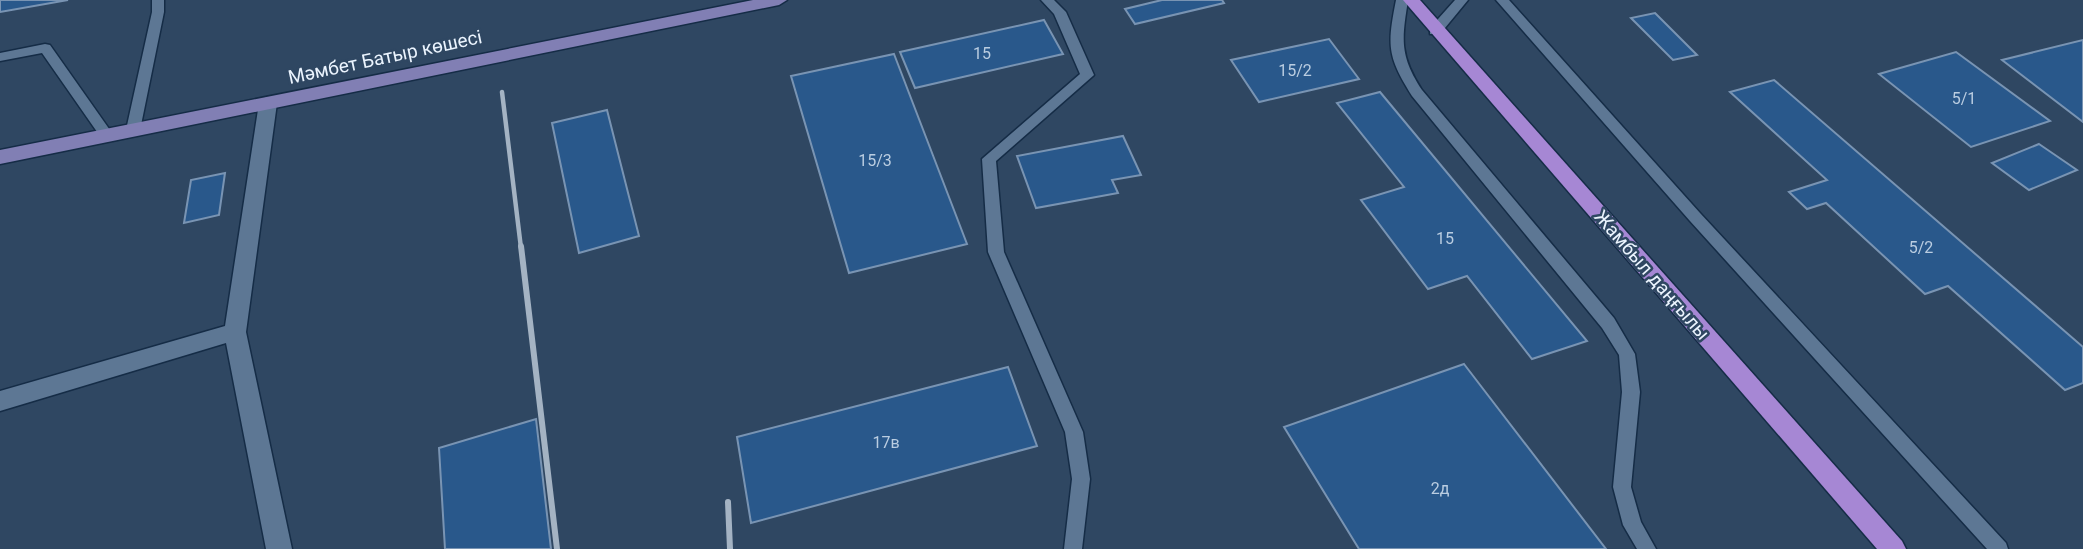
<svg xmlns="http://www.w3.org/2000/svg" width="2083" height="549" viewBox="0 0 2083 549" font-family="Roboto,sans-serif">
	<rect width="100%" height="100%" fill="#2f4762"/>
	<path fill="#29588b" stroke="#7994b3" stroke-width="2" d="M0,0h68l-68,12z
		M1162,0h60l2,3 -89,21 -10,-15z
		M1655,13l42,42 -24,5 -42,-42z
		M1044,20l19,34 -148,34 -15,-36z
		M1329,39l30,40 -100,23 -28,-42z
		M2083,40v82l-81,-62z
		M1956,52l94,69 -79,26 -92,-73z
		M894,54l73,190 -118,29 -58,-197z
		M1774,80l309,267v36l-18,7 -117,-104 -23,8 -99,-91 -19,6 -18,-17 38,-12 -97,-88z
		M1380,92l207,249 -55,18 -65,-83 -39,13 -67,-89 43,-13 -67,-84z
		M607,110l32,126 -60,17 -27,-130z
		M1123,136l18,39 -29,5 6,13 -82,15 -19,-52z
		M2039,144l38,26 -48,20 -37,-27z
		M225,173l-6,42 -35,8 7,-43z
		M1464,364l142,185h-247l-75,-122z
		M1008,367l29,79 -286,77 -14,-86z
		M536,419l15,130h-106l-6,-101z"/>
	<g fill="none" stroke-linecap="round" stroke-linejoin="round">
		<defs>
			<path id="lane" d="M152,0h12v12l-24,118 -7,5 -7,-5 26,-118z
				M1041,0h13l12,12 28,63 -98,86 8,91 79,180 7,47 -8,70h-18l8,-70 -7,-47 -77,-180 -6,-93 98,-85 -26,-60z
				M1396,0h12c-6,39 -9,55 14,90l192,228 21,36 5,38 -9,95 10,35 15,27h-19l-14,-24 -10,-38 9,-95 -3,-37 -17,-27 -190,-232c-25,-40 -25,-50 -16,-96z
				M1455,0h13l-28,34h-10v-6z
				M1496,0h13l191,213 306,330 2,6h-21l-297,-328z
				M45,44l5,1 62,88 2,3 -2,3h-10l-60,-86 -42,8v-8z"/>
			<path id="street" d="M268,97l7,2 2,4 -31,229 46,217h-26l-40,-206 -226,68v-20l225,-65 34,-223 2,-4z"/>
			<path id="secondary" d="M753,0h34l-8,5 -779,159v-14z"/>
			<path id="primary" d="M1403,0h17l482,541 4,8h-29z"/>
		</defs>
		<use href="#lane" stroke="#152c46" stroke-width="3"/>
		<use href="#street" stroke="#152c46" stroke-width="3"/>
		<use href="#secondary" stroke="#152c46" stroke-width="3"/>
		<use href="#primary" stroke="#152c46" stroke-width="3"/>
		<use href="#lane" fill="#5d7794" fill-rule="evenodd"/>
		<use href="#street" fill="#5d7794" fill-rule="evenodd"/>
		<use href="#secondary" fill="#817fb4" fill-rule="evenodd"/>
		<use href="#primary" fill="#a687d4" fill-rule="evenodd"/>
		<path stroke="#a4b3c3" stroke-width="4.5" d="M502,92l19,156"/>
		<path stroke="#a4b3c3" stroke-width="6" d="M521,246l36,303
			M728,502l2,47"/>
	</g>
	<g text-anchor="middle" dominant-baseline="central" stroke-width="5" stroke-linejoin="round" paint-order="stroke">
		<g font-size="16" fill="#bacde1">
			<text x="982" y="53">15</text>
			<text x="1295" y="70">15/2</text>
			<text x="1964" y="98">5/1</text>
			<text x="875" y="160">15/3</text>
			<text x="1445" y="238">15</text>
			<text x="1921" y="247">5/2</text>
			<text x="886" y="442">17в</text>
			<text x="1440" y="488">2д</text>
		</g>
		<g font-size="19" fill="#ebf4fe" stroke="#2f4762">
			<text transform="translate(385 57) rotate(-12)">Мәмбет Батыр көшесі</text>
			<text transform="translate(1652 275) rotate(49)">Жамбыл даңғылы</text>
		</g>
	</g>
</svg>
